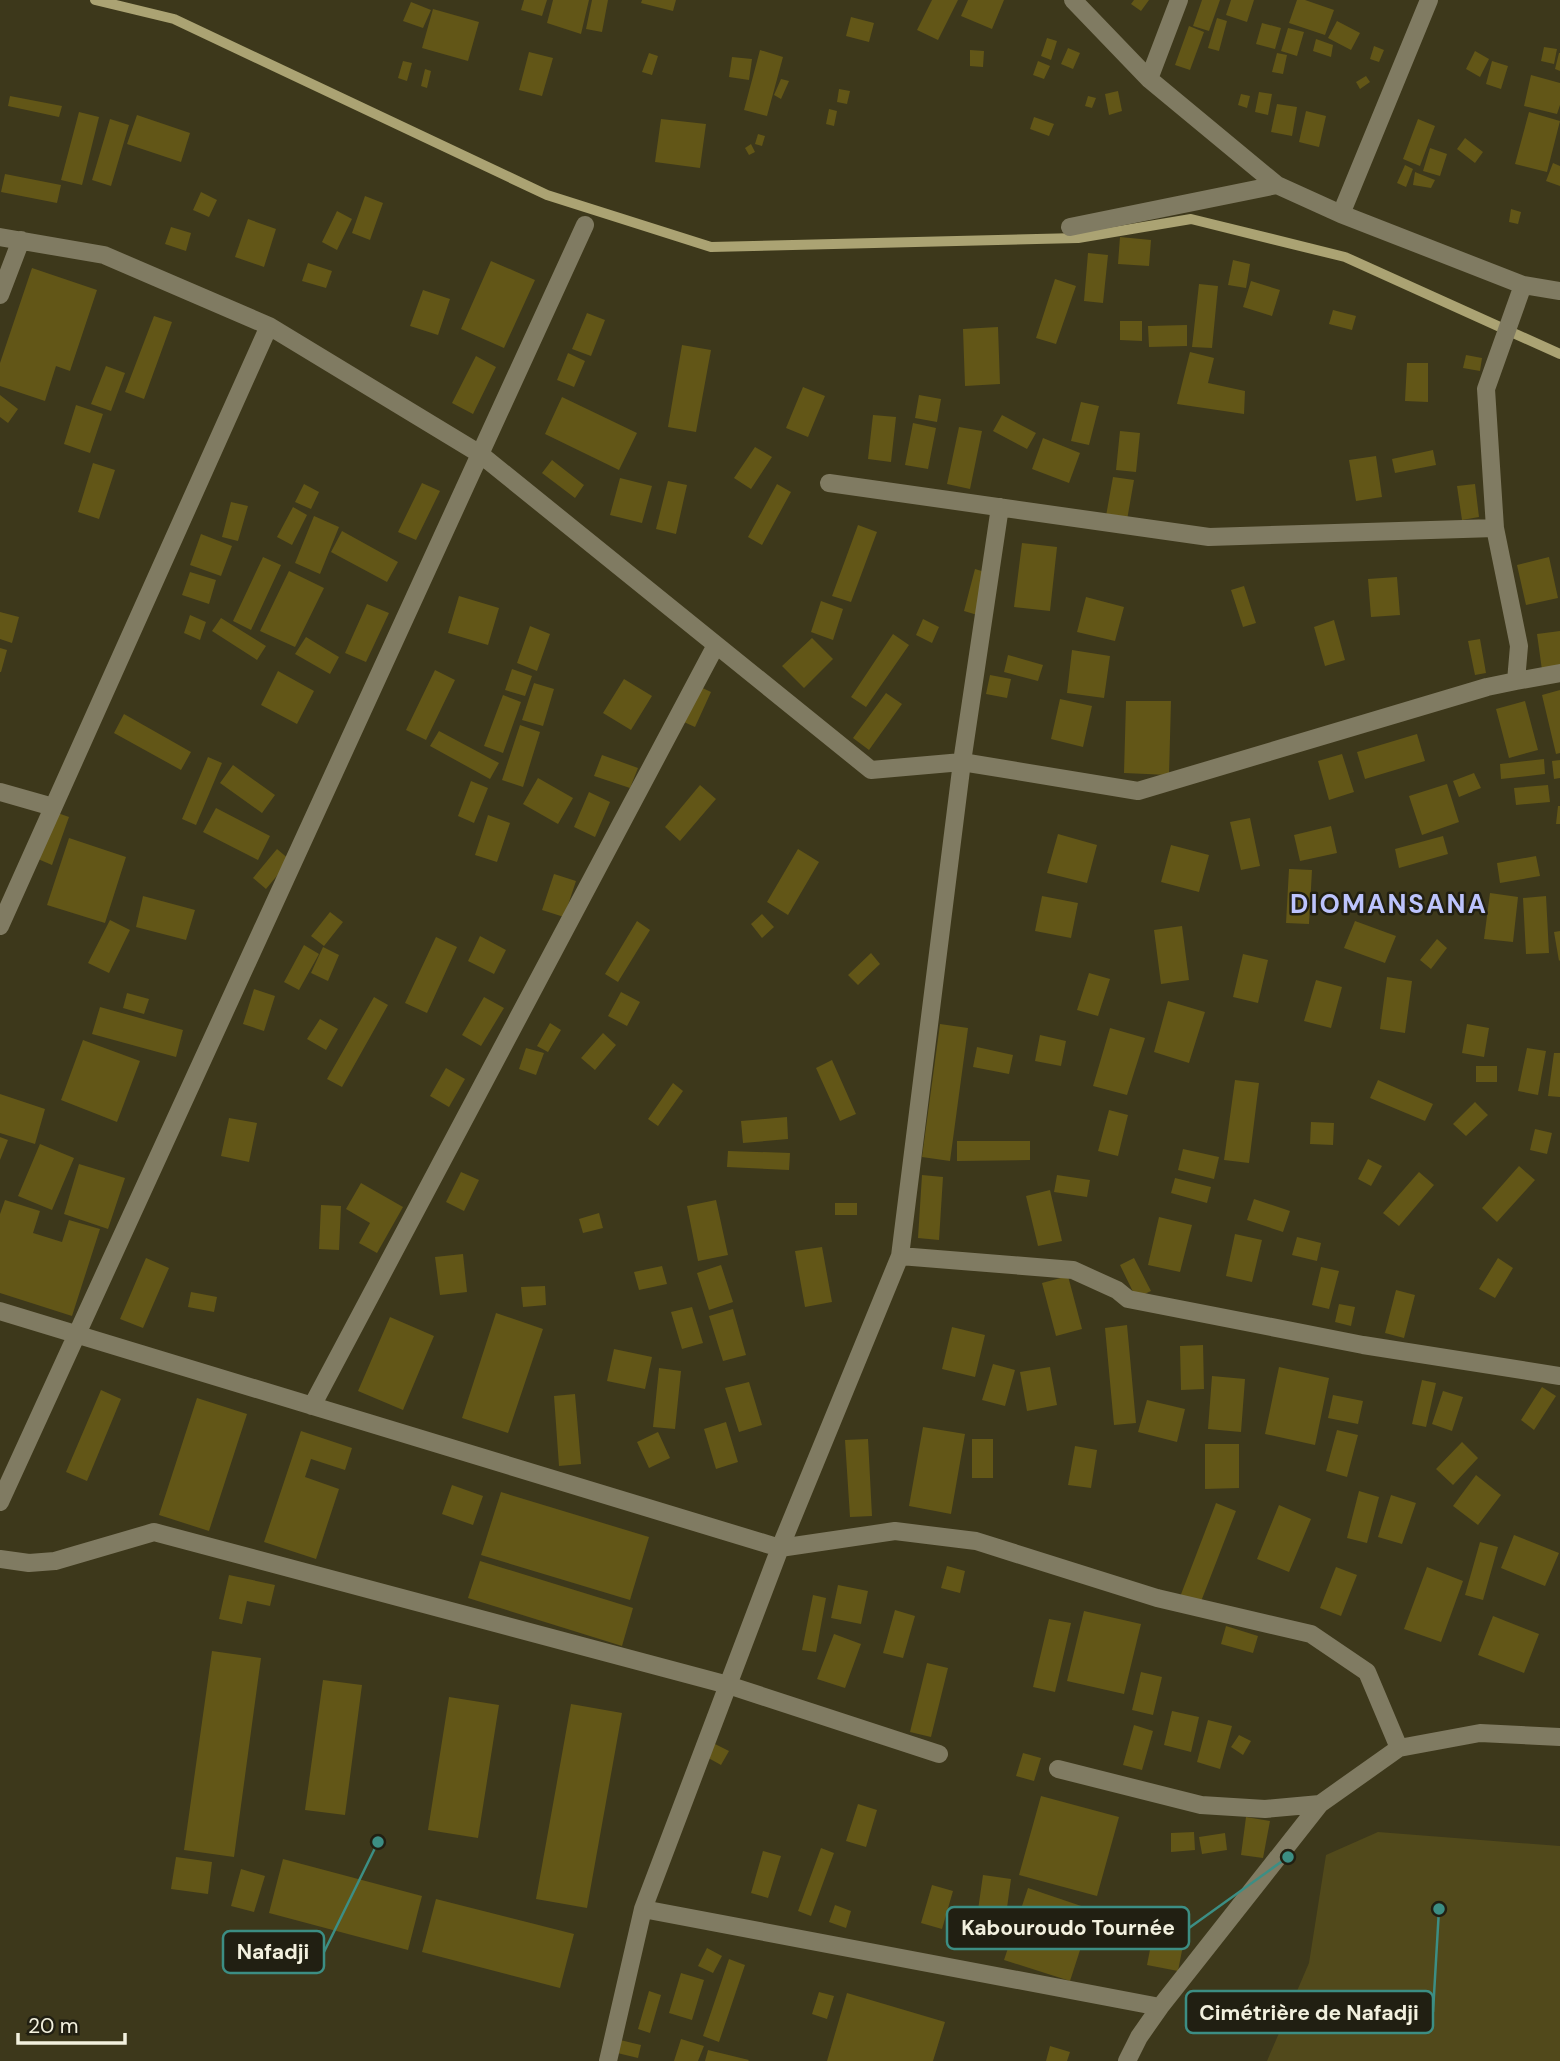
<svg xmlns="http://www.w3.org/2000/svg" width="1560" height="2061" viewBox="0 0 1560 2061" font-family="'DM Sans',sans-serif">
	<rect width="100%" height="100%" fill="#3d381b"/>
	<path fill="#51491b" d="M1378,1832l182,14v215h-293l42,-98 17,-108z"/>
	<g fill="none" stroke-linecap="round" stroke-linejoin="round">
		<path stroke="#aba373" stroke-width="10" d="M95,0l79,19 373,176 164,52 367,-9 113,-19 154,38 215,97"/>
	</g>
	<path fill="#625617" d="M524,0h23l-5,16 -21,-6z
		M553,0h36l-8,34 -34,-11z
		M592,0h16l-6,32 -16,-3z
		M642,0h34l-3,11 -32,-8z
		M932,0h26l-20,40 -21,-10z
		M968,0h36l-12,29 -31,-13z
		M1134,0h15l-8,11 -10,-7z
		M1202,0h18l-11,31 -16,-5z
		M1231,0h23l-7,22 -21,-7z
		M1297,0h8l29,10 -9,25 -36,-12z
		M411,2l20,8 -8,18 -20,-7z
		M433,9l46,13 -11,39 -46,-13z
		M851,17l23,6 -5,19 -23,-6z
		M1217,18l10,3 -8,30 -11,-3z
		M1337,21l23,12 -9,17 -23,-12z
		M1262,23l19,5 -6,21 -19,-5z
		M1189,26l15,6 -14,38 -15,-5z
		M1288,28l16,4 -7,24 -16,-5z
		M1047,38l10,3 -6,19 -10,-4z
		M1316,39l17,6 -2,12 -18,-6z
		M1374,46l10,4 -5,12 -9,-3z
		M1544,47l13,2 -3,15 -13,-3z
		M1068,48l12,5 -7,16 -12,-5z
		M760,50l23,7 -16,59 -23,-6z
		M970,50l14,1 -1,16 -13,-1z
		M1475,51l14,8 -9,18 -14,-8z
		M529,52l24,6 -11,38 -23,-6z
		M649,53l9,3 -6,19 -10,-3z
		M1277,53l10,2 -4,19 -11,-2z
		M1559,53h1v18l-5,-2z
		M732,57l20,2 -3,21 -20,-3z
		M403,61l9,2 -5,18 -9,-3z
		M1038,61l12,5 -6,13 -11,-4z
		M1492,61l16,5 -7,23 -15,-5z
		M425,69l6,2 -4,17 -6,-2z
		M1531,75l29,8v22l-3,9 -33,-8z
		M1366,76l4,6 -10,7 -4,-7z
		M781,79l8,2 -8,18 -7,-4z
		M839,89l11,2 -3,13 -10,-2z
		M1118,91l4,20 -13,4 -4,-21z
		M1259,92l13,2 -4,21 -13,-3z
		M1241,94l9,2 -3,12 -9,-3z
		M10,96l52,10 -3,11 -51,-11z
		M1088,96l8,2 -4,10 -7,-2z
		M1277,104l20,3 -5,29 -21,-4z
		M829,109l8,2 -3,15 -8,-2z
		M1306,111l20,5 -7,31 -20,-5z
		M79,112l20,5 -17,68 -21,-5z
		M1529,112l31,9 -13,51 -32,-8z
		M137,115l53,18 -9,29 -54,-18z
		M1034,117l20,7 -5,12 -19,-7z
		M110,119l19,6 -18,61 -19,-6z
		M661,119l45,5 -6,44 -45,-6z
		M1418,119l17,7 -15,40 -17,-7z
		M758,134l7,2 -3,10 -7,-2z
		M1465,138l18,14 -8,11 -18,-14z
		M751,144l4,8 -6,3 -4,-7z
		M1430,148l17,6 -7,22 -17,-5z
		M1553,163l7,3v20l-14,-5z
		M1405,165l8,4 -7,18 -9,-4z
		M1415,172l20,8 -4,8 -18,-3z
		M5,174l56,11 -4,18 -56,-11z
		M201,192l16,8 -8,17 -16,-7z
		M365,196l18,7 -13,37 -18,-7z
		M1511,209l10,3 -3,12 -9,-2z
		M337,211l15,8 -15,31 -15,-8z
		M248,219l28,10 -12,38 -29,-10z
		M171,227l20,6 -5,18 -21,-7z
		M1120,237l31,3 -2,26 -31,-2z
		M1088,253l20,2 -5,48 -19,-2z
		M1233,260l17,4 -4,24 -18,-3z
		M491,261l44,19 -31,68 -43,-19z
		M308,263l24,8 -6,17 -24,-7z
		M32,268l65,22 -27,81 -14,-5 -11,35 -45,-15v-23z
		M1055,279l21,7 -20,58 -20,-6z
		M1251,281l29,9 -8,26 -29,-9z
		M1199,284l19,2 -6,62 -20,-1z
		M423,290l27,9 -12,36 -28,-9z
		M1333,310l23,6 -4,14 -23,-6z
		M587,313l18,7 -14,36 -19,-7z
		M154,316l18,6 -28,77 -19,-7z
		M1120,321h22v20l-22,-1z
		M1187,325v21l-38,1 -1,-21z
		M998,327l2,57 -35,2 -2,-57z
		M682,345l29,5 -15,82 -28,-5z
		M1190,352l24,6 -6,25 37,8 -1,23 -67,-10z
		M568,353l17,8 -11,26 -17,-7z
		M1466,355l16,3 -2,13 -17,-3z
		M476,356l20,11 -23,47 -21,-11z
		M1407,363h21v39l-23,-1z
		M106,366l19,7 -14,38 -20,-7z
		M803,387l22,9 -17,41 -22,-9z
		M0,395l18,14 -10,14 -8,-6z
		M919,395l22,4 -4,23 -22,-4z
		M562,397l75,36 -18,37 -74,-36z
		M1081,402l18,4 -10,39 -18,-4z
		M76,405l27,9 -13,39 -26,-9z
		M873,415l23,2 -5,45 -23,-3z
		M1002,415l34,18 -9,16 -34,-18z
		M913,423l23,5 -8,41 -23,-4z
		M959,427l23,4 -12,58 -23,-5z
		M1120,431l20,2 -4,39 -20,-2z
		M1043,438l37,15 -11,30 -37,-14z
		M755,447l17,10 -21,32 -17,-11z
		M1433,450l3,15 -41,8 -3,-14z
		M1376,456l6,41 -26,4 -7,-41z
		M552,460l32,25 -9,13 -33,-25z
		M93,463l22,7 -16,49 -21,-7z
		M1113,477l21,3 -7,40 -21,-4z
		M620,478l32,8 -10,37 -32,-8z
		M668,481l19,4 -11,49 -20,-5z
		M422,483l18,8 -24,49 -18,-8z
		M304,484l15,8 -8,17 -16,-7z
		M777,484l14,8 -29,53 -14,-8z
		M1475,484l4,33 -17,3 -5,-34z
		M231,502l17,4 -10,35 -16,-4z
		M293,507l14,8 -15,30 -15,-8z
		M314,516l25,11 -19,47 -25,-11z
		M858,525l19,7 -26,70 -19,-6z
		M342,531l56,31 -11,20 -56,-30z
		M201,534l31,12 -11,30 -31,-11z
		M1022,543l35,4 -7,64 -36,-4z
		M263,557l18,8 -30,65 -18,-9z
		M1549,557l9,41 -32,7 -9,-40z
		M975,569l20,6 -11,42 -20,-6z
		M289,571l35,17 -29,59 -35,-16z
		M190,572l26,8 -7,24 -27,-9z
		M1397,577l3,38 -29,2 -3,-38z
		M1244,586l12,37 -13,4 -12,-37z
		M459,596l40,12 -11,37 -40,-12z
		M1086,597l38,10 -9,34 -38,-9z
		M821,601l22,8 -10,31 -22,-8z
		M367,604l22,9 -23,49 -21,-9z
		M0,612l19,5 -7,26 -12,-4z
		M190,615l16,7 -6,18 -16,-7z
		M221,618l45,28 -9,14 -45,-29z
		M923,619l16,8 -7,16 -16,-8z
		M1334,620l11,40 -20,6 -11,-39z
		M530,626l20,8 -13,37 -20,-8z
		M1560,631v36l-18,3 -5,-36z
		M893,634l16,11 -43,62 -15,-10z
		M306,637l33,20 -9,17 -35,-20z
		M812,638l21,21 -29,29 -22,-22z
		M1480,639l6,34 -11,2 -7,-34z
		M0,648l7,2 -6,22h-1z
		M1072,650l38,6 -6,42 -37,-5z
		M1008,655l35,10 -5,16 -34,-9z
		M512,669l20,7 -7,20 -20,-6z
		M435,670l20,10 -29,60 -20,-10z
		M278,671l36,20 -17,33 -36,-19z
		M990,675l21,4 -4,19 -21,-4z
		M624,679l28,17 -21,34 -28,-17z
		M534,683l20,6 -11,37 -21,-6z
		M692,683l19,9 -16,35 -20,-9z
		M1560,690v63l-4,1 -14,-59z
		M886,693l16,11 -33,46 -16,-12z
		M503,695l18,7 -18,51 -19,-7z
		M1060,699l32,7 -9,41 -32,-8z
		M1126,701h45l-2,74 -45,-2z
		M1525,701l13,49 -29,8 -13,-49z
		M124,714l67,38 -10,18 -67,-37z
		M520,725l20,7 -17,55 -21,-7z
		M439,731l60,32 -9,16 -60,-33z
		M1417,734l8,27 -60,18 -8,-27z
		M1342,754l12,38 -25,8 -11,-39z
		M602,755l36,13 -8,20 -36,-12z
		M208,757l14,6 -26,62 -14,-6z
		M1544,759l1,15 -44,5 -1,-15z
		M1560,760v18l-6,1 -2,-18z
		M233,765l42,30 -13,18 -42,-30z
		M1474,773l7,15 -22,9 -6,-16z
		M538,778l35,20 -15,26 -35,-20z
		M471,781l17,7 -14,35 -16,-7z
		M1447,784l12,38 -37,13 -13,-39z
		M700,785l16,14 -36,42 -15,-14z
		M1548,785l2,17 -34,3 -2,-17z
		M589,792l21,10 -15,35 -21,-10z
		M1558,806h2v18h-4z
		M216,808l54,28 -12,24 -55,-28z
		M55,812l14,5 -17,48 -14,-6z
		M488,815l22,8 -13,39 -22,-7z
		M1250,818l10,48 -19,4 -11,-48z
		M1331,826l6,27 -37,8 -6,-26z
		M1058,834l39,11 -10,38 -40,-10z
		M1443,836l5,18 -49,14 -4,-19z
		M69,838l57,19 -21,66 -58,-18z
		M1171,845l38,10 -10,37 -38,-10z
		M277,849l13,11 -24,29 -13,-11z
		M798,849l21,13 -31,53 -21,-13z
		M1536,856l4,20 -40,7 -3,-20z
		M1289,869l23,1 -3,54 -23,-1z
		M554,874l22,7 -12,36 -22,-7z
		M1490,893l28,4 -5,45 -29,-3z
		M143,896l52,14 -9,30 -50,-13z
		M1042,896l36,7 -7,35 -36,-7z
		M1546,896l3,57 -23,1 -3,-56z
		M330,912l13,10 -19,24 -13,-10z
		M762,914l12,13 -12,11 -11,-14z
		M110,920l20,10 -21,43 -21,-10z
		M637,921l13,9 -32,52 -13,-8z
		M1355,921l41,15 -11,27 -41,-15z
		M1182,926l7,54 -28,4 -7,-54z
		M1560,931v29l-1,1 -5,-29z
		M480,936l26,14 -12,24 -26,-13z
		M436,937l21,10 -30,66 -22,-10z
		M1437,939l10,9 -16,21 -11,-9z
		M304,945l15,9 -20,36 -15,-8z
		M323,947l16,8 -11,26 -17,-8z
		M871,953l9,11 -22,21 -10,-10z
		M1243,954l25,6 -10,43 -25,-6z
		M1089,973l21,6 -12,37 -21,-6z
		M1387,977l25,4 -7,52 -25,-4z
		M1316,980l26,7 -11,41 -27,-7z
		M254,989l21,7 -11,35 -21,-7z
		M621,992l19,10 -13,24 -19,-10z
		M127,993l22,6 -5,15 -21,-6z
		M374,997l14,8 -46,82 -15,-8z
		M484,997l20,11 -23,38 -19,-11z
		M1168,1001l37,11 -16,51 -35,-11z
		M100,1007l83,23 -7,27 -84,-23z
		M320,1019l18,10 -12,21 -19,-11z
		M550,1023l11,7 -13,22 -11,-6z
		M940,1024l28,4 -18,133 -28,-4z
		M1467,1024l22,4 -5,29 -22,-4z
		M1110,1028l35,10 -18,57 -34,-9z
		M603,1033l13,12 -21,25 -14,-12z
		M1040,1035l26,6 -5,25 -26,-5z
		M83,1040l57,21 -23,61 -56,-22z
		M977,1047l36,8 -4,19 -36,-7z
		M526,1048l18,5 -8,22 -17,-6z
		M1527,1048l19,3 -8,44 -20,-4z
		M1554,1053h6v44l-12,-1z
		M832,1060l24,54 -16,7 -24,-53z
		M1476,1066h21v16h-21z
		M446,1068l19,11 -16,28 -19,-11z
		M1235,1080l24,3 -10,80 -25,-3z
		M1378,1080l55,24 -8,17 -55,-23z
		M673,1083l10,8 -25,35 -10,-7z
		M0,1094l45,15 -10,35 -35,-11z
		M1475,1102l13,13 -22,21 -13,-12z
		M1109,1110l19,5 -10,41 -20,-5z
		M787,1117l1,22 -45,4 -2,-22z
		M229,1118l28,5 -8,39 -28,-6z
		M1311,1122l23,1 -1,22 -23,-1z
		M1535,1129l17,4 -5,21 -17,-4z
		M0,1137l8,3 -8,20z
		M957,1141h73v19l-73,1z
		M40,1144l34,14 -22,52 -34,-14z
		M1183,1149l36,8 -5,22 -36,-9z
		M728,1151l62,2 -1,17 -62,-3z
		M1368,1159l14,7 -11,20 -13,-7z
		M79,1164l46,14 -17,51 -44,-15z
		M1519,1166l16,14 -38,42 -15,-14z
		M461,1172l18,8 -15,31 -18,-9z
		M1419,1172l15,13 -35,41 -16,-13z
		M922,1175l21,2 -4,63 -21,-2z
		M1057,1175l33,5 -3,17 -33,-5z
		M1175,1178l36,9 -4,16 -36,-10z
		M361,1183l42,24 -26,46 -18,-10 11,-20 -24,-14z
		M1050,1190l12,51 -24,5 -12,-50z
		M1254,1199l36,12 -7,21 -36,-12z
		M5,1200l35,11 -7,22 29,9 7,-22 31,9 -28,87 -72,-23v-79z
		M716,1200l12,55 -30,6 -11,-55z
		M835,1203h22v12h-22z
		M321,1205l20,1 -2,44 -20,-1z
		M599,1213l4,15 -20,5 -4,-14z
		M1159,1217l33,8 -12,47 -32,-7z
		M1235,1234l27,6 -10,42 -26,-6z
		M1297,1237l24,6 -4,18 -25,-6z
		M822,1247l10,55 -27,5 -10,-56z
		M463,1254l4,38 -27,3 -5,-38z
		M146,1258l23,10 -26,60 -23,-9z
		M1134,1258l17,33 -15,7 -16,-33z
		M1498,1258l15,10 -18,30 -16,-9z
		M721,1265l12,37 -24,8 -12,-37z
		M662,1266l5,18 -28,6 -5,-18z
		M1321,1267l18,4 -10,38 -17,-4z
		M1068,1276l14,53 -26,7 -14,-53z
		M545,1286l1,19 -23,2 -2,-20z
		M1396,1290l19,5 -11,43 -19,-5z
		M191,1292l26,5 -3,15 -26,-5z
		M1339,1304l16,3 -4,19 -16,-4z
		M692,1307l11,36 -21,6 -11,-37z
		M733,1309l13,46 -23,6 -14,-45z
		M496,1313l47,16 -35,104 -46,-15z
		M390,1317l44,19 -31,74 -45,-19z
		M1127,1325l9,98 -22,2 -9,-97z
		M952,1327l33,8 -10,42 -33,-8z
		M1203,1345l1,44 -23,1 -1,-44z
		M614,1349l38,8 -7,32 -38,-8z
		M993,1364l22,6 -10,36 -23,-6z
		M1050,1367l7,38 -30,6 -7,-39z
		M1279,1367l50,11 -14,67 -50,-11z
		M659,1368l22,3 -6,58 -22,-2z
		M1212,1376l33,3 -4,53 -33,-3z
		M1422,1380l14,3 -10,44 -14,-3z
		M749,1382l13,43 -23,7 -14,-44z
		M1542,1387l14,9 -22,34 -13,-10z
		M101,1390l20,9 -34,82 -21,-9z
		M1443,1391l20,6 -11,34 -20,-7z
		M575,1394l6,70 -22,2 -5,-70z
		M1333,1395l30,6 -5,23 -30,-6z
		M197,1398l50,16 -38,117 -50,-16z
		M1147,1400l38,9 -8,33 -39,-10z
		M726,1422l12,40 -22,7 -12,-40z
		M923,1427l42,7 -14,80 -42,-8z
		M1337,1430l21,5 -11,42 -21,-6z
		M301,1431l51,17 -7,22 -34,-11 -6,18 34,12 -23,70 -52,-17z
		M658,1432l12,26 -21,10 -12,-26z
		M868,1439l4,77 -22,1 -5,-77z
		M972,1439h21v39h-21z
		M1462,1442l16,16 -25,27 -17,-16z
		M1205,1444h34v44l-34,1z
		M1075,1446l22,4 -6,38 -23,-3z
		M1476,1475l25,20 -23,30 -25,-19z
		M452,1485l31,11 -10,29 -31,-11z
		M1359,1491l20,6 -12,46 -20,-5z
		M501,1492l148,45 -19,63 -149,-45z
		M1391,1495l25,8 -14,41 -24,-7z
		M1216,1503l20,8 -36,93 -20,-7z
		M1279,1505l32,14 -22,53 -32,-13z
		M1514,1535l45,18 -14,33 -44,-18z
		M1480,1542l18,5 -15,53 -18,-5z
		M480,1561l153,47 -11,38 -154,-48z
		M947,1566l18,5 -5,22 -19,-5z
		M1336,1567l21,8 -16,41 -21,-8z
		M1427,1567l36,14 -22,61 -37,-13z
		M229,1575l46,10 -5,21 -23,-5 -5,23 -23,-5z
		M838,1585l30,6 -7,33 -30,-6z
		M813,1595l13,3 -10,54 -14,-2z
		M895,1610l20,6 -12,42 -20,-5z
		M1084,1611l57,13 -17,70 -57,-13z
		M1493,1616l46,18 -15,39 -46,-18z
		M1049,1619l22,4 -16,69 -22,-5z
		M1226,1626l32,10 -5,17 -32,-9z
		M834,1634l27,10 -16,44 -28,-9z
		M212,1651l49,7 -27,199 -50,-7z
		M927,1663l21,5 -17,69 -21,-5z
		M1141,1672l21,5 -9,38 -21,-5z
		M323,1680l39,5 -17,130 -40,-5z
		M449,1697l50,8 -21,133 -50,-8z
		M571,1704l51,9 -35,195 -51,-9z
		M1172,1711l27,6 -8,35 -27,-7z
		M1208,1720l24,6 -12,43 -23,-7z
		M1134,1725l19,6 -11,39 -19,-5z
		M1239,1735l12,6 -8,14 -12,-8z
		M711,1742l18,9 -8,14 -18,-10z
		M1023,1753l18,5 -7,23 -18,-5z
		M1041,1796l78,21 -22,79 -78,-21z
		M858,1804l19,6 -11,37 -20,-6z
		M1246,1817l24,4 -7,37 -22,-3z
		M1194,1832l1,18 -24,2v-19z
		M1225,1833l2,17 -25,4 -3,-17z
		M821,1848l13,5 -23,63 -13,-5z
		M763,1851l18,5 -13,42 -17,-5z
		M176,1857l36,5 -4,32 -37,-5z
		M283,1859l139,37 -14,54 -139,-37z
		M241,1869l24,7 -11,36 -23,-6z
		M983,1875l28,4 -6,43 -28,-5z
		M932,1885l21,6 -11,38 -21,-6z
		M1028,1888l65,22 -23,71 -66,-21z
		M436,1899l138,35 -14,54 -138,-36z
		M835,1905l16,6 -5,17 -17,-6z
		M1158,1909l31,6 -11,56 -31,-6z
		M707,1948l15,8 -9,17 -15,-7z
		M729,1959l16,6 -26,77 -16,-6z
		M681,1973l23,7 -12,40 -23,-7z
		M649,1991l12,4 -11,38 -12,-4z
		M819,1992l15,4 -7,23 -15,-5z
		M847,1993l98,29 -12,39h-106z
		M616,2039l25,6 -3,13 -25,-6z
		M681,2039l23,7 -6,15h-24z
		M1050,2046l20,6 -3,9h-21z
		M708,2050l41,10 -1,1h-43z"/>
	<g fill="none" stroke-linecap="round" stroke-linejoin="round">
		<path stroke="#807b62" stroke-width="18" d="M1073,0l76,79 128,106 64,29 182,71 37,6
			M1149,79l30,-79
			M1341,214l88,-214
			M1070,227l207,-42
			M0,237l104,18 165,71 211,128 391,316 91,-8 176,29 349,-104 29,-6 3,-35 -24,-118 -9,-139 37,-104
			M0,295l21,-55
			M829,483l380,54 286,-9
			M1516,681l44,-8
			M0,792l53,15
			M0,926l269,-600
			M900,1256l173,14 44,20 11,9 235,46 197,31
			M0,1311l780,237 115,-17 81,10 181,57 154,36 56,38 32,76
			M312,1406l404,-761
			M0,1502l585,-1277
			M0,1559l29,4 26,-2 99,-29 574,153 211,69
			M1058,1769l143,36 64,4 55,-5
			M643,1909l517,98
			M608,2061l35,-152 137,-361 120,-292 62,-494 38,-255
			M1127,2061l12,-24 21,-30 160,-203 79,-56 81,-15 80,4"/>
	</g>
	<g text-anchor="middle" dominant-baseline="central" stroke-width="5" stroke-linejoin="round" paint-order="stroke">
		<g font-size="26" font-weight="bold" letter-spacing="2" fill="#bdc4fd" stroke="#211f12">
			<text x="1389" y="904">DIOMANSANA</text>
		</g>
	</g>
	<path fill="none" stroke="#3c8e84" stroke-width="2.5" d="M1288 1857L1189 1928M378 1842L324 1952M1439 1909L1433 2012"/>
	<g fill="#3c8e84" stroke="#211f12" stroke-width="2.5">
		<circle cx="1288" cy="1857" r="7"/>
		<circle cx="378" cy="1842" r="7"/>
		<circle cx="1439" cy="1909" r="7"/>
	</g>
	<g fill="#211f12" stroke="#3c8e84" stroke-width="2.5">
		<rect x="947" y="1907" width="242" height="42" rx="7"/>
		<rect x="223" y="1931" width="101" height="42" rx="7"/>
		<rect x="1186" y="1991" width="247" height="42" rx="7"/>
	</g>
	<g font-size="21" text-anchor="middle" font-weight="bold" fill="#f2f0de">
		<text x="1068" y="1935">Kabouroudo Tournée</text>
		<text x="273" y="1959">Nafadji</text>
		<text x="1309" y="2020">Cimétrière de Nafadji</text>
	</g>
	<path d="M18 2033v10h107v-10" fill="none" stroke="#f2f0de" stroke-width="3.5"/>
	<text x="28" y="2033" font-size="21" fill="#f2f0de" stroke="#211f12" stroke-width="5" paint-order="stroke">20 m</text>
</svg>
